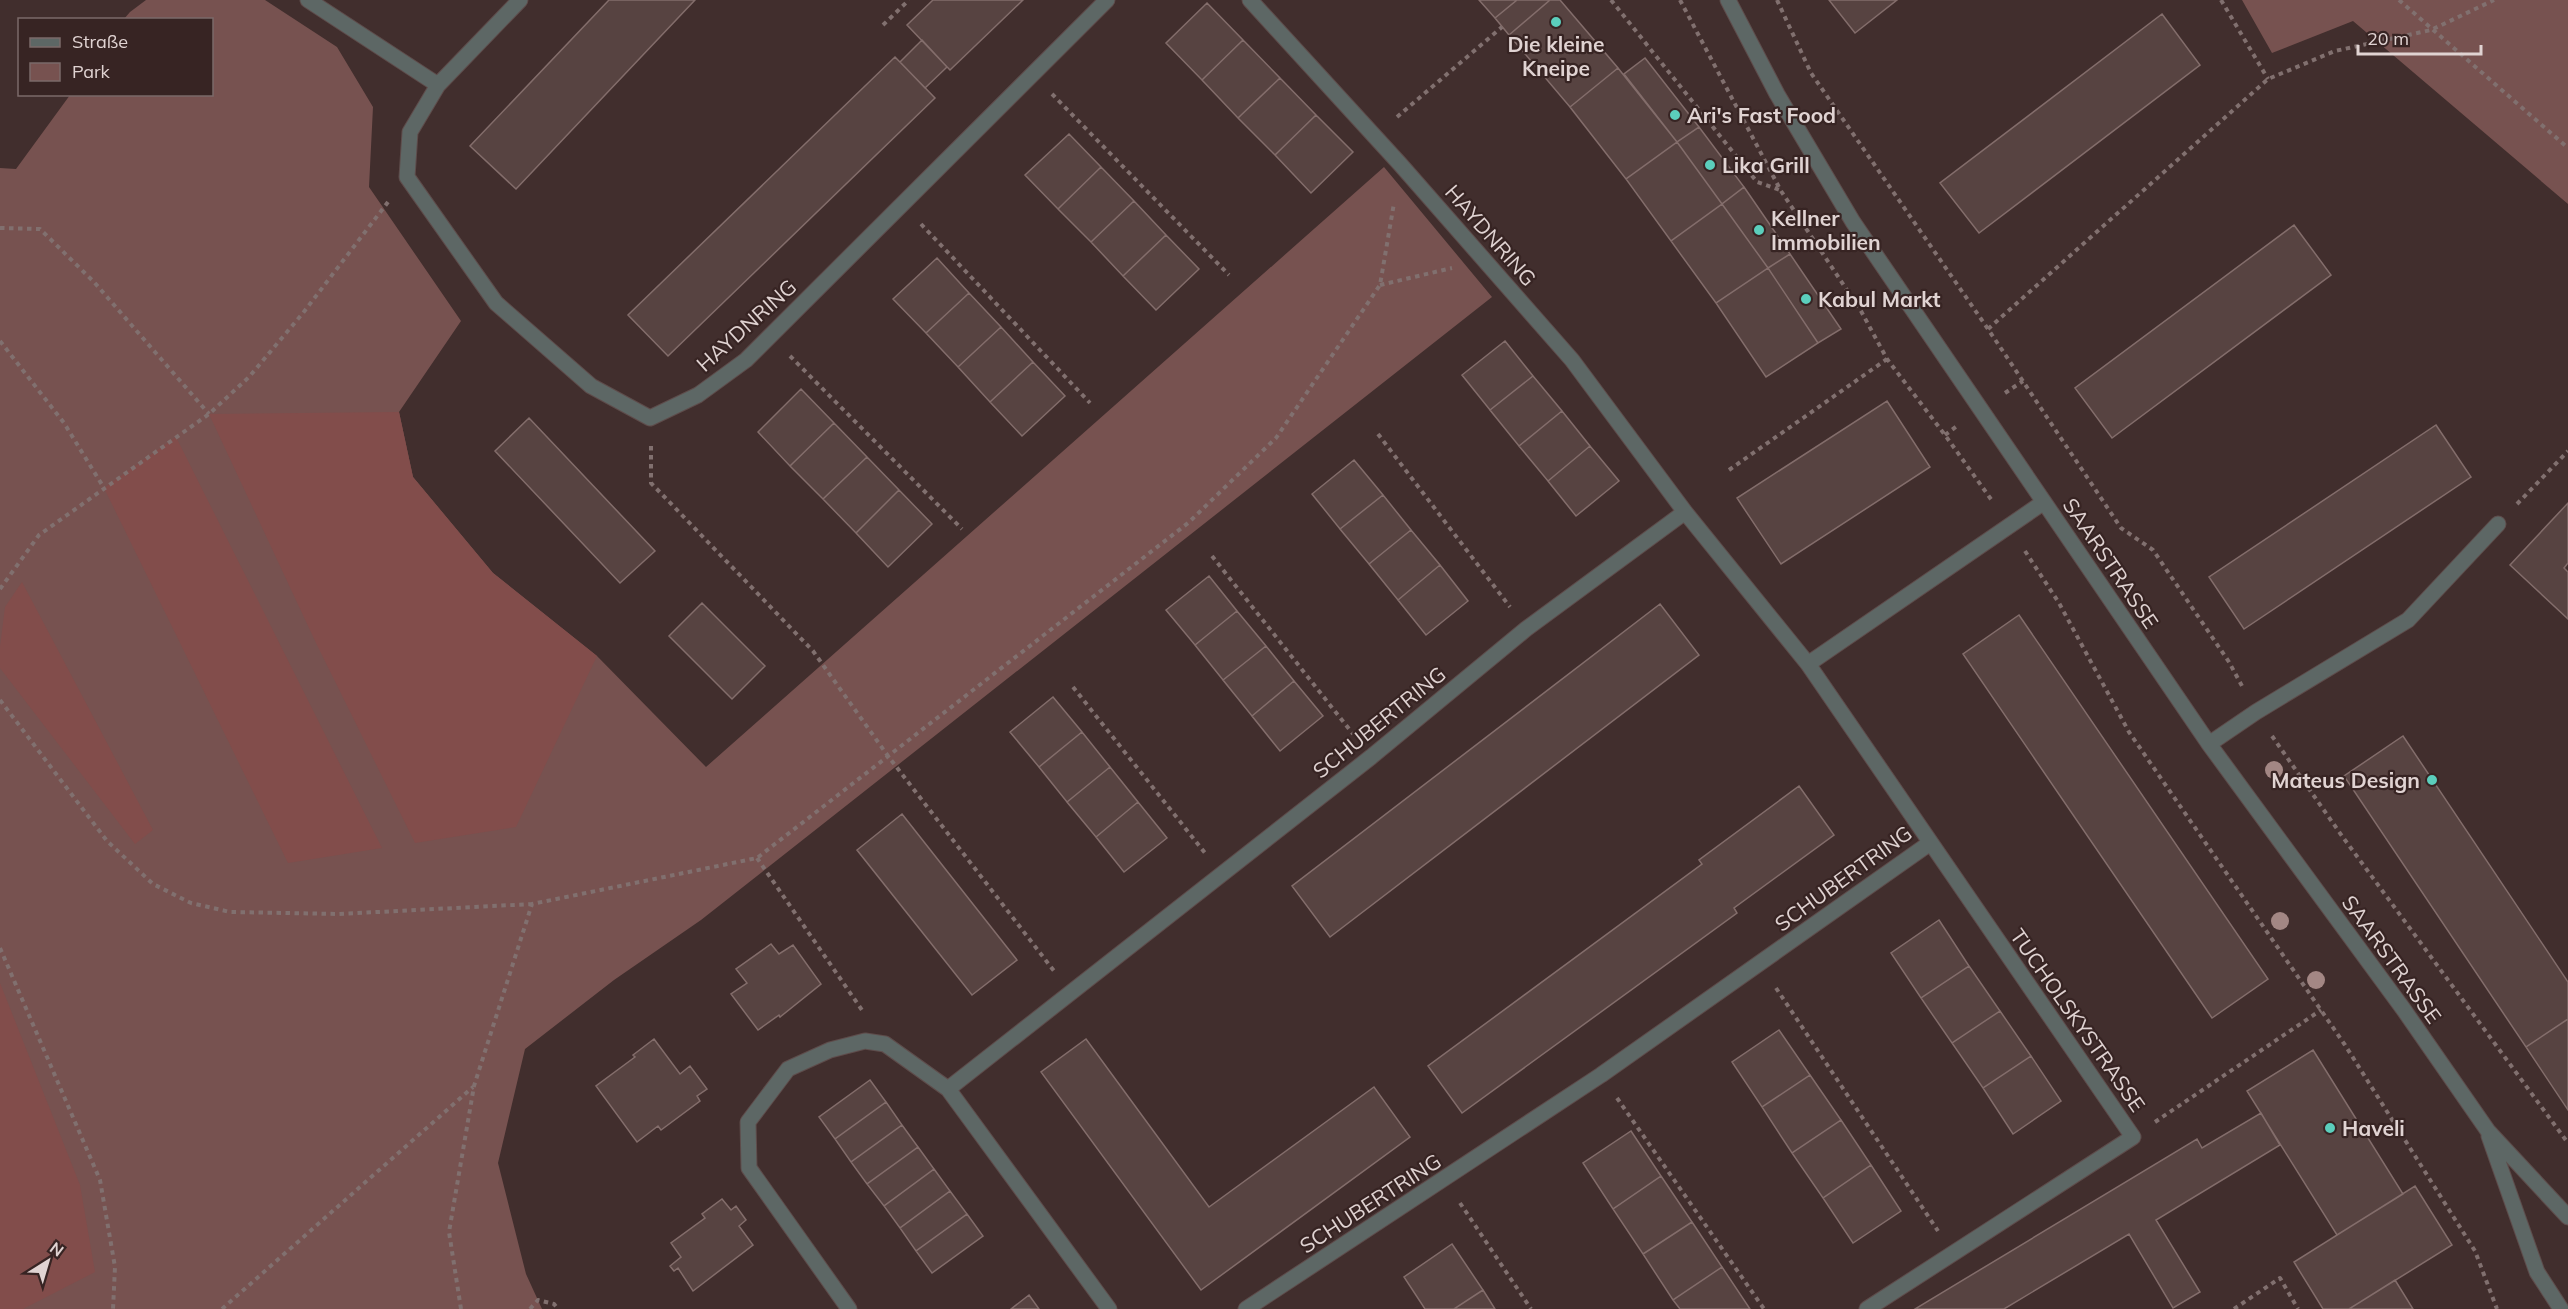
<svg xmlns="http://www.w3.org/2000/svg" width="2568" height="1309" viewBox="0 0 2568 1309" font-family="Mulish,sans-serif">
	<rect width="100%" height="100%" fill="#412e2d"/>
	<path fill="#775250" d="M146,0h119l72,47 36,60 -4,80 92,134 -62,91 14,65 80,96 104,83 109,111 678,-600 108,130 -791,623 -87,60 -89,69 -27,114 28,111 16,35h-542v-1141l16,1 54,-74 142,-1v-74l-88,-1 6,-7z
		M2242,0h326v204l-215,-183 -81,32z"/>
	<path fill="#824d4b" d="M399,412l14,65 80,96 104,83 -81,171 -101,16 -99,-200 -107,-229z
		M176,437l206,411 -94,15 -184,-375z
		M22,582l131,248 -18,14 -135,-176v-21l5,-40z
		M0,983l80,202 15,87 -72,37h-23z"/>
	<path fill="#574341" stroke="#836d6b" stroke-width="1.5" d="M609,0h86l-179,189 -46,-43z
		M933,0h90l-73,70 -43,-45z
		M1479,0h38l-22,18z
		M1517,0h33l-41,35 -14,-17z
		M1550,0h10l58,68 -48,39 -61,-72z
		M1829,0h68l-42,33z
		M1207,3l36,37 -41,40 -36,-37z
		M2162,14l38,51 -221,168 -39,-50z
		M922,40l25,27 -22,21 -25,-26z
		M1243,40l37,38 -42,40 -36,-38z
		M895,57l40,41 -267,258 -40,-41z
		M1645,58l54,69 -22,15 -53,-68z
		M1618,68l59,74 -51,37 -56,-72z
		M1280,78l36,37 -41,40 -37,-37z
		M1316,115l37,37 -42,41 -36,-38z
		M1699,127l45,60 -22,17 -45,-62z
		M1069,134l32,33 -43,42 -33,-34z
		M1677,142l45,62 -51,37 -45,-62z
		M1101,167l33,34 -43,41 -33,-33z
		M1744,187l46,67 -22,14 -46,-64z
		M1134,201l32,34 -43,41 -32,-34z
		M1722,204l46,64 -52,35 -45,-62z
		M2294,225l37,50 -219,163 -37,-50z
		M1166,235l33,34 -43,41 -33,-34z
		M1790,254l51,75 -23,14 -50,-75z
		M937,258l32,35 -43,40 -33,-34z
		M1768,268l50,75 -52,34 -50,-74z
		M969,293l32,34 -43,40 -32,-34z
		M1001,327l32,35 -43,40 -32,-35z
		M1505,341l28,35 -43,34 -28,-35z
		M1033,362l32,34 -43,40 -32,-34z
		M1533,376l29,35 -43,35 -29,-36z
		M801,389l33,34 -44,43 -32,-34z
		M1887,401l43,66 -149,97 -44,-66z
		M1562,411l28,35 -42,35 -29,-35z
		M529,418l126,133 -35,32 -125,-132z
		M834,423l33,34 -44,42 -33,-33z
		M2436,425l35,52 -227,152 -35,-52z
		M1590,446l29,35 -43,35 -28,-35z
		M867,457l32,33 -43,43 -33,-34z
		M1354,460l29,35 -43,34 -28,-35z
		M899,490l33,34 -44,43 -32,-34z
		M1383,495l28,35 -42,34 -29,-35z
		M2568,503v60l-4,5 4,4v47l-58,-54z
		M1411,530l29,35 -42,35 -29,-36z
		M1440,565l28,36 -42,34 -28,-35z
		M1209,576l28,35 -42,34 -29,-35z
		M702,603l63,63 -33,33 -63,-63z
		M1660,604l39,51 -369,282 -38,-51z
		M1237,611l29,35 -43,34 -28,-35z
		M2019,615l249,364 -56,39 -249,-364z
		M1266,646l28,35 -42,35 -29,-36z
		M1294,681l29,35 -43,35 -28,-35z
		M1053,697l29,35 -43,35 -29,-35z
		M1082,732l28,35 -43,35 -28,-35z
		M2403,736l165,246v37l-42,28 -182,-271z
		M1110,767l28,35 -42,35 -29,-35z
		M1799,786l35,49 -100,73 3,5 -275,200 -34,-47 274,-202 -3,-4z
		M1138,802l29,36 -43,34 -28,-35z
		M902,814l115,146 -45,35 -115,-145z
		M1939,920l30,46 -48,32 -30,-45z
		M771,944l8,10 14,-9 28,39 -41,33 -1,-2 -21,15 -27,-36 16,-11 -11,-14z
		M1969,966l31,45 -48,32 -31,-45z
		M2000,1011l31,45 -48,32 -31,-45z
		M2568,1019v91l-42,-63z
		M1779,1030l31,45 -48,32 -30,-45z
		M654,1039l26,35 10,-8 17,23 -10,7 3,5 -39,29 -3,-4 -21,16 -41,-56 39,-29 -2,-2z
		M1086,1039l123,168 165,-120 36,50 -209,153 -160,-218z
		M2313,1050l90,144 -66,41 -90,-144z
		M2031,1056l30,45 -48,33 -30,-46z
		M1810,1075l31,45 -49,33 -30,-46z
		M870,1080l16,22 -51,37 -16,-22z
		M886,1102l16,23 -51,37 -16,-23z
		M2261,1113l19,32 -124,75 44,72 -27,16 -44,-74 -125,75h-89l282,-170 5,9z
		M1841,1120l30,45 -48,33 -31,-45z
		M902,1125l16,22 -51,37 -16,-22z
		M1631,1131l30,45 -48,33 -30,-46z
		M918,1147l16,22 -50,37 -17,-22z
		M1871,1165l30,46 -48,32 -30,-45z
		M934,1169l16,22 -50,37 -16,-22z
		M1661,1176l31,46 -49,32 -30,-45z
		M2415,1186l37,59 -103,64h-26l-29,-47z
		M950,1191l17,23 -51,37 -16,-23z
		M722,1199l9,11 5,-4 10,14 -7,6 14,19 -60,46 -15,-23 -4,3 -4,-5 11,-9 -10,-14 34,-25 -3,-4z
		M967,1214l16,22 -51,37 -16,-22z
		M1692,1222l30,45 -49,33 -30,-46z
		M1452,1244l31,46 -29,19h-29l-21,-32z
		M1722,1267l28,42h-70l-7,-9z
		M2395,1280l18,29h-64z
		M1483,1290l12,19h-41z
		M1029,1295l10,14h-28z"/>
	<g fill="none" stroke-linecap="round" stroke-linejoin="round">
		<defs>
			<path id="minor" d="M308,0l130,85
				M520,0l-82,85 -28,47 -3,45 89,126 95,83 59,32 48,-23 48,-35 361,-360
				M1250,0l150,164 172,196 113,152 123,152 325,473 -266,172
				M1728,0l49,94 76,128 356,522 195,266 84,121 80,86
				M1808,664l236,-162
				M2209,744l47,-32 152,-92 90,-96
				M948,1089l423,-332 155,-128 159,-117
				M2489,1136l48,136 24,37
				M849,1309l-100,-141 -1,-46 40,-53 42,-19 35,-9 20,3 63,45 161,220
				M1246,1309l355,-234 329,-232"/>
		</defs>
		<use href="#minor" stroke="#5e4c4b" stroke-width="17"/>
		<path stroke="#81706f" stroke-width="4" stroke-dasharray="4.5 4.5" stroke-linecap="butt" d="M1611,0l146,182 23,8
			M1680,0l101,191 80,120 26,48 58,76 48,67
			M1777,0l34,73 177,256 133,199 32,22 76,112 13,24
			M2221,0l47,79
			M2399,0l169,148
			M883,25l26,-25
			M1052,94l177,181
			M1397,117l105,-90
			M921,224l169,179
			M0,228l40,1 54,53 115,132
			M1380,285l72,-17
			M1988,329l280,-250 67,-28 96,-21 63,-30
			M0,341l64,82 40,65
			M790,356l172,173
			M2005,393l18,-12
			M1378,434l132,173
			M1945,435l12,-9
			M651,446v37l162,168 75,105 166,215
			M1729,470l158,-111
			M2517,504l51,-53
			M2025,551l34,52 70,129 216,313 130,206 22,58
			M1212,556l141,178
			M0,589l39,-54 170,-121 40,-37 54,-64 85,-111
			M1073,687l132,166
			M0,700l107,141 46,43 38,19 39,9 109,2 193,-10
			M2272,736l70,100 226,307
			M757,858l107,155
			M0,948l100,232 15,87 -2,42
			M1776,988l162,243
			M1617,1098l147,211
			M2155,1122l166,-112
			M1460,1203l71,106
			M222,1309l251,-222
			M461,1309l-12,-77 25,-146 58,-182 225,-46 431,-335 88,-85 104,-153 14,-82
			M530,1309l8,-9 16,4 4,5
			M2234,1309l46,-31 18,31"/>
		<use href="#minor" stroke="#5d6765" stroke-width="15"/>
	</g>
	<g fill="#a38784">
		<circle cx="2274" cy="770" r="9"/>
		<circle cx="2280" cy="921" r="9"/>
		<circle cx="2316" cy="980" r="9"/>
	</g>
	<g fill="#5bcebc" stroke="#372423" stroke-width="2">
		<circle cx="1556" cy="22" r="6"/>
		<circle cx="1675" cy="115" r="6"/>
		<circle cx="1710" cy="165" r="6"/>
		<circle cx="1759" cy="230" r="6"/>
		<circle cx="1806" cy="299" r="6"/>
		<circle cx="2432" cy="780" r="6"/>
		<circle cx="2330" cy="1128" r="6"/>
	</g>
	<g text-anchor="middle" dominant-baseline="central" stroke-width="4.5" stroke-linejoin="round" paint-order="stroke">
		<g font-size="21" font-weight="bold" fill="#e0d3d2" stroke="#372423" text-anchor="start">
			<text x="1556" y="44" text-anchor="middle">Die kleine<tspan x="1556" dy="24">Kneipe</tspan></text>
			<text x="1687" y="115">Ari's Fast Food</text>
			<text x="1722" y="165">Lika Grill</text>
			<text x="1771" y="218">Kellner<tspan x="1771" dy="24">Immobilien</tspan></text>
			<text x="1818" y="299">Kabul Markt</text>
			<text x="2420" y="780" text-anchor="end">Mateus Design</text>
			<text x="2342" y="1128">Haveli</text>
		</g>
		<g font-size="21" fill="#e0d3d2" stroke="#372423">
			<text transform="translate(1491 235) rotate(49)">HAYDNRING</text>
			<text transform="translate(746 325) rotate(-42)">HAYDNRING</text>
			<text transform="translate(2111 563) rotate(56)">SAARSTRASSE</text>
			<text transform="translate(1379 722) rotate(-39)">SCHUBERTRING</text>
			<text transform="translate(1843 878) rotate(-36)">SCHUBERTRING</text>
			<text transform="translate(2392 959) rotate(54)">SAARSTRASSE</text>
			<text transform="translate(2078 1020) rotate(55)">TUCHOLSKYSTRASSE</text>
			<text transform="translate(1370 1203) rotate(-33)">SCHUBERTRING</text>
		</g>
	</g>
	<rect x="18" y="18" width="195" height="78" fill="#372423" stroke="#7b6a69" stroke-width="1.5"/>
	<rect x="30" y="38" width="30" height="9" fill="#5d6765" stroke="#7b6a69" stroke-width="1.5"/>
	<text x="72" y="48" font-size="18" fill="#e0d3d2">Straße</text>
	<rect x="30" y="63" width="30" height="18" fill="#775250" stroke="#7b6a69" stroke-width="1.5"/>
	<text x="72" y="78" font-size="18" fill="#e0d3d2">Park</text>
	<g transform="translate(48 1261) rotate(37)" stroke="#372423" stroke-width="4.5" paint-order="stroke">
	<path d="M0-4.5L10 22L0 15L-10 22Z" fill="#e0d3d2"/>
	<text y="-9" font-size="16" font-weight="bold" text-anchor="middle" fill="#e0d3d2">N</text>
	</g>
	<path d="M2358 45v9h123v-9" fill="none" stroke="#e0d3d2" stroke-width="3"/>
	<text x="2367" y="45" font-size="18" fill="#e0d3d2" stroke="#372423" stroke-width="4.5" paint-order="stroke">20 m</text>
</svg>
